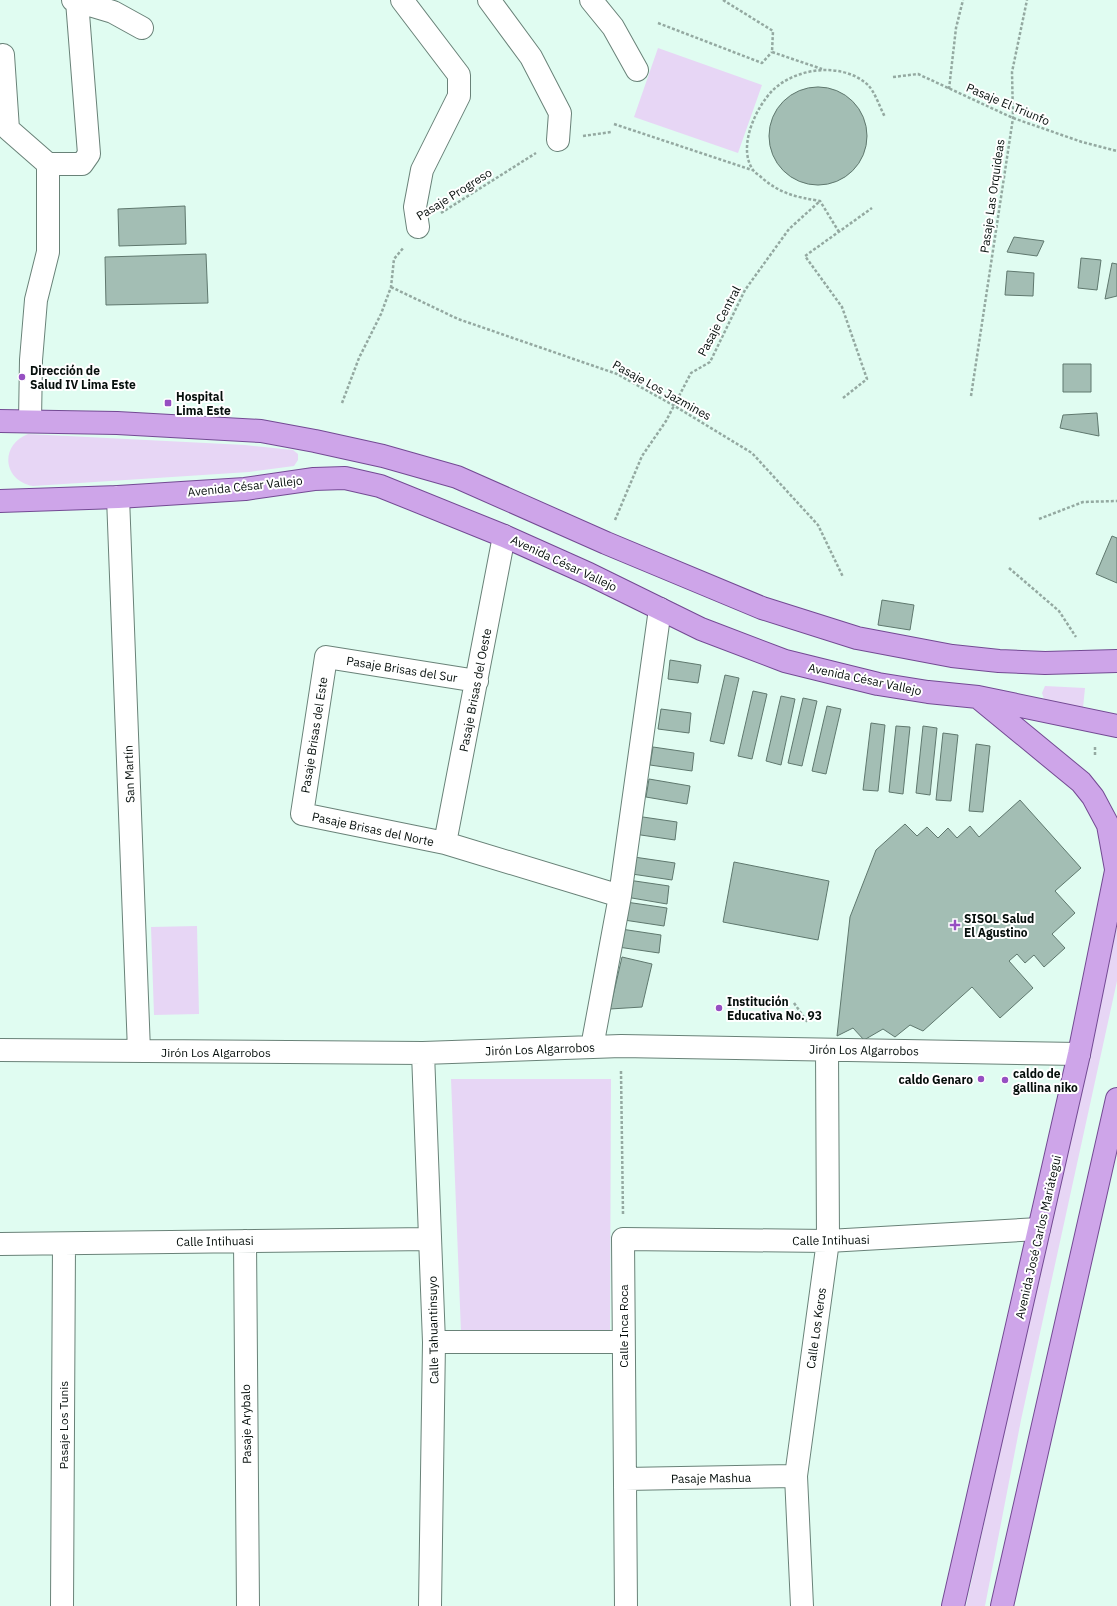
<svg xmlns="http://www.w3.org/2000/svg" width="1117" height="1606" viewBox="0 0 1117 1606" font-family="'IBM Plex Sans',sans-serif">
	<rect width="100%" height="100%" fill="#e0fcf1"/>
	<path fill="#e7d6f5" d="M658,48l104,37 -24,68 -104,-36z
		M28,434l217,11 48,5 5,4v6l-4,6 -45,6 -216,14c-31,-6 -33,-41 -5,-52z
		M1045,686l40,2 -2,20 -39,-9 -2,-6z
		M197,926l2,88 -45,1 -3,-88z
		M1117,927v54l-96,439 -36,186h-19l126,-574z
		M451,1079h160l-1,252 -149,1z"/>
	<path fill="#a3beb4" stroke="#5f786e" d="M769 136a49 49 0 1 1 98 0a49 49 0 1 1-98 0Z
		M185,206l1,38 -67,2 -1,-37z
		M1014,237l30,4 -7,15 -30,-4z
		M206,254l2,49 -102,2 -1,-48z
		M1081,258l20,2 -4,30 -19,-2z
		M1112,263l5,1v32l-12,3z
		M1007,271l27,2 -1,23 -28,-1z
		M1063,364h28v28h-28z
		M1097,413l2,23 -39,-8 3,-13z
		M1112,536l5,2v45l-21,-9z
		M882,600l32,5 -4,25 -32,-5z
		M670,660l31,5 -3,18 -30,-4z
		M725,675l14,3 -15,66 -14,-3z
		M753,691l14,3 -15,65 -14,-3z
		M781,696l14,3 -14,66 -15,-4z
		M803,698l14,3 -15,65 -14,-3z
		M827,706l14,3 -15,65 -14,-3z
		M661,709l30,4 -2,20 -31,-4z
		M871,723l14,2 -7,66 -15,-1z
		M896,726l14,1 -7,67 -14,-2z
		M923,726l14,2 -7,67 -14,-2z
		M943,733l15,2 -7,66 -15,-1z
		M976,744l14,2 -7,66 -14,-1z
		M653,747l41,6 -2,18 -42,-6z
		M649,779l41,7 -3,18 -41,-7z
		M1020,800l61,68 -26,23 20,22 -23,21 13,14 -21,19 -10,-12 -9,8 -8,-9 -8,7 24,27 -33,30 -28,-31 -49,44 -13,-6 -15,12 -12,-8 -19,11 -11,-12 -16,8 13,-119 26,-67 29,-26 12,12 10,-9 11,11 10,-10 9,10 13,-12 9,11z
		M636,816l41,6 -2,18 -41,-6z
		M634,857l41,6 -3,17 -40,-6z
		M734,862l95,19 -11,59 -95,-18z
		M628,880l41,6 -2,18 -41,-7z
		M626,902l41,6 -3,18 -40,-6z
		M621,929l40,6 -2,18 -41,-6z
		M622,957l30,7 -10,43 -32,2z"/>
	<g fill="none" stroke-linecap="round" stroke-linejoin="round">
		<defs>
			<path id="minor" d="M73,0l40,12 29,16
				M402,0l57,75v21l-37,74 -7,37 3,20
				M489,0l42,57 29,56 -2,27
				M591,0l22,27 24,43
				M3,55l5,74 40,35h34l7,-10 -12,-153
				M30,421l1,-61 5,-60 12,-48v-88
				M118,497l21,554
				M477,681l-151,-24 -24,157 143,29 175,53
				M445,843l59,-307
				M592,1047l28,-151 40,-287
				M0,1050l423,3 198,-7 458,8
				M423,1053l11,289 -4,264
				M245,1241l3,365
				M0,1244l430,-5
				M434,1342h189
				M625,1479l171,-3
				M62,1606l2,-362
				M626,1606l-3,-367 205,2 211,-12
				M802,1606l-6,-130 32,-235 -1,-191"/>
			<path id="major" d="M0,421l117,2 144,8 54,10 68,15 74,21 149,66 156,65 95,30 95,18 47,5 46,2 72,-2
				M0,501l118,-4 127,-8 69,-10 31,-1 35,8 124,50 85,38 112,55 84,32 93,23 50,8 50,5 139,29
				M980,699l101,83 12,15 15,28 8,44
				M953,1606l126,-552 38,-188
				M1002,1606l115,-507"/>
		</defs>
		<use href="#minor" stroke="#698278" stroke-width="24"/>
		<use href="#major" stroke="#734a93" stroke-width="24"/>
		<path stroke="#94a9a1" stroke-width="2.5" stroke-dasharray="3 2" stroke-linecap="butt" d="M723,0l50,31 -1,21 50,17
			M658,23l104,40 10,-11
			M893,77l25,-3 95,44 69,24 35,9
			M949,89l7,-61 7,-28
			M614,124l138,46
			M583,136l28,-4
			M441,213l95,-60
			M839,232l-19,-31c-24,-4 -39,-7 -58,-23 -3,-3 -7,-5 -9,-8 -16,-23 3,-63 20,-80 24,-23 70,-28 95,-5 7,7 12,23 17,32
			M391,287l67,32 159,55 56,31 79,48 66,72 25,52
			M971,396l42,-278 -1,-46 15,-72
			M843,398l24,-19 -25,-72 -37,-51 67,-48
			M342,403l17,-45 22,-44 10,-27 3,-28 10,-12
			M1039,519l44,-17 34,-1
			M615,520l27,-64 24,-35 25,-48 19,-11 35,-72 44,-61 31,-28
			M1009,568l50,43 17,26
			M1095,755v-9
			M794,1003l14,20
			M621,1071l2,143"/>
		<use href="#minor" stroke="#fff" stroke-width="22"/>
		<use href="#major" stroke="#cea5e9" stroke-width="22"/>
	</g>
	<g fill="#964fc2" stroke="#fff" stroke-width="1.5">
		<circle cx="22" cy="377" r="4"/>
		<rect x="164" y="399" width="8" height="8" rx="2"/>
		<path d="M953 919h4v4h4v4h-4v4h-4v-4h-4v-4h4z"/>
		<circle cx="719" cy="1008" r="4"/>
		<circle cx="981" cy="1079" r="4"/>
		<circle cx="1005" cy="1080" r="4"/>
	</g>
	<g text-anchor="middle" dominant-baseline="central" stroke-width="4" stroke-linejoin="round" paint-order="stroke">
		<g font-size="12" fill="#060f0c" stroke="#fff">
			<text transform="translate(1008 104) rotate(23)">Pasaje El Triunfo</text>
			<text transform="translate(454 194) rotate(-32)">Pasaje Progreso</text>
			<text transform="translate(992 196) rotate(-82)">Pasaje Las Orquideas</text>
			<text transform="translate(719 321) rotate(-62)">Pasaje Central</text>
			<text transform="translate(662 390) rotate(29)">Pasaje Los Jazmines</text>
			<text transform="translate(245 486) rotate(-6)">Avenida César Vallejo</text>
			<text transform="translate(564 563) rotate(25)">Avenida César Vallejo</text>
			<text transform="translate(402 669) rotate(9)">Pasaje Brisas del Sur</text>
			<text transform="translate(865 679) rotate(12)">Avenida César Vallejo</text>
			<text transform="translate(475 690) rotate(-79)">Pasaje Brisas del Oeste</text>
			<text transform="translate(314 735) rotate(-81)">Pasaje Brisas del Este</text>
			<text transform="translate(129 774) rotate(-92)">San Martín</text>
			<text transform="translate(373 829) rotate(12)">Pasaje Brisas del Norte</text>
			<text transform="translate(540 1049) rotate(-2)">Jirón Los Algarrobos</text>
			<text transform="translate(864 1050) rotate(1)">Jirón Los Algarrobos</text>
			<text x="216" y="1052">Jirón Los Algarrobos</text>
			<text transform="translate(1038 1237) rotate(-77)">Avenida José Carlos Mariátegui</text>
			<text transform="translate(831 1240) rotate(-1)">Calle Intihuasi</text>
			<text transform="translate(215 1241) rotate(-1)">Calle Intihuasi</text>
			<text transform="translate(623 1326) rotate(-90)">Calle Inca Roca</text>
			<text transform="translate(816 1328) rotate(-82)">Calle Los Keros</text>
			<text transform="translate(433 1330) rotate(-91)">Calle Tahuantinsuyo</text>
			<text transform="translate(246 1424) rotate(-91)">Pasaje Arybalo</text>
			<text transform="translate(63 1425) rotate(-90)">Pasaje Los Tunis</text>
			<text transform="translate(711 1478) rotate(-1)">Pasaje Mashua</text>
		</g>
		<g font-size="12" font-weight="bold" fill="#060f0c" stroke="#fff" text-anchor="start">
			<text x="30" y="370">Dirección de<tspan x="30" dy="14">Salud IV Lima Este</tspan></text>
			<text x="176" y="396">Hospital<tspan x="176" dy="14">Lima Este</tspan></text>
			<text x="964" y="918">SISOL Salud<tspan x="964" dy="14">El Agustino</tspan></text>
			<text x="727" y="1001">Institución<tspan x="727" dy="14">Educativa No. 93</tspan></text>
			<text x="1013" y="1073">caldo de<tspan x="1013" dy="14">gallina niko</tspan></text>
			<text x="973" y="1079" text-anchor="end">caldo Genaro</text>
		</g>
	</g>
</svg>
